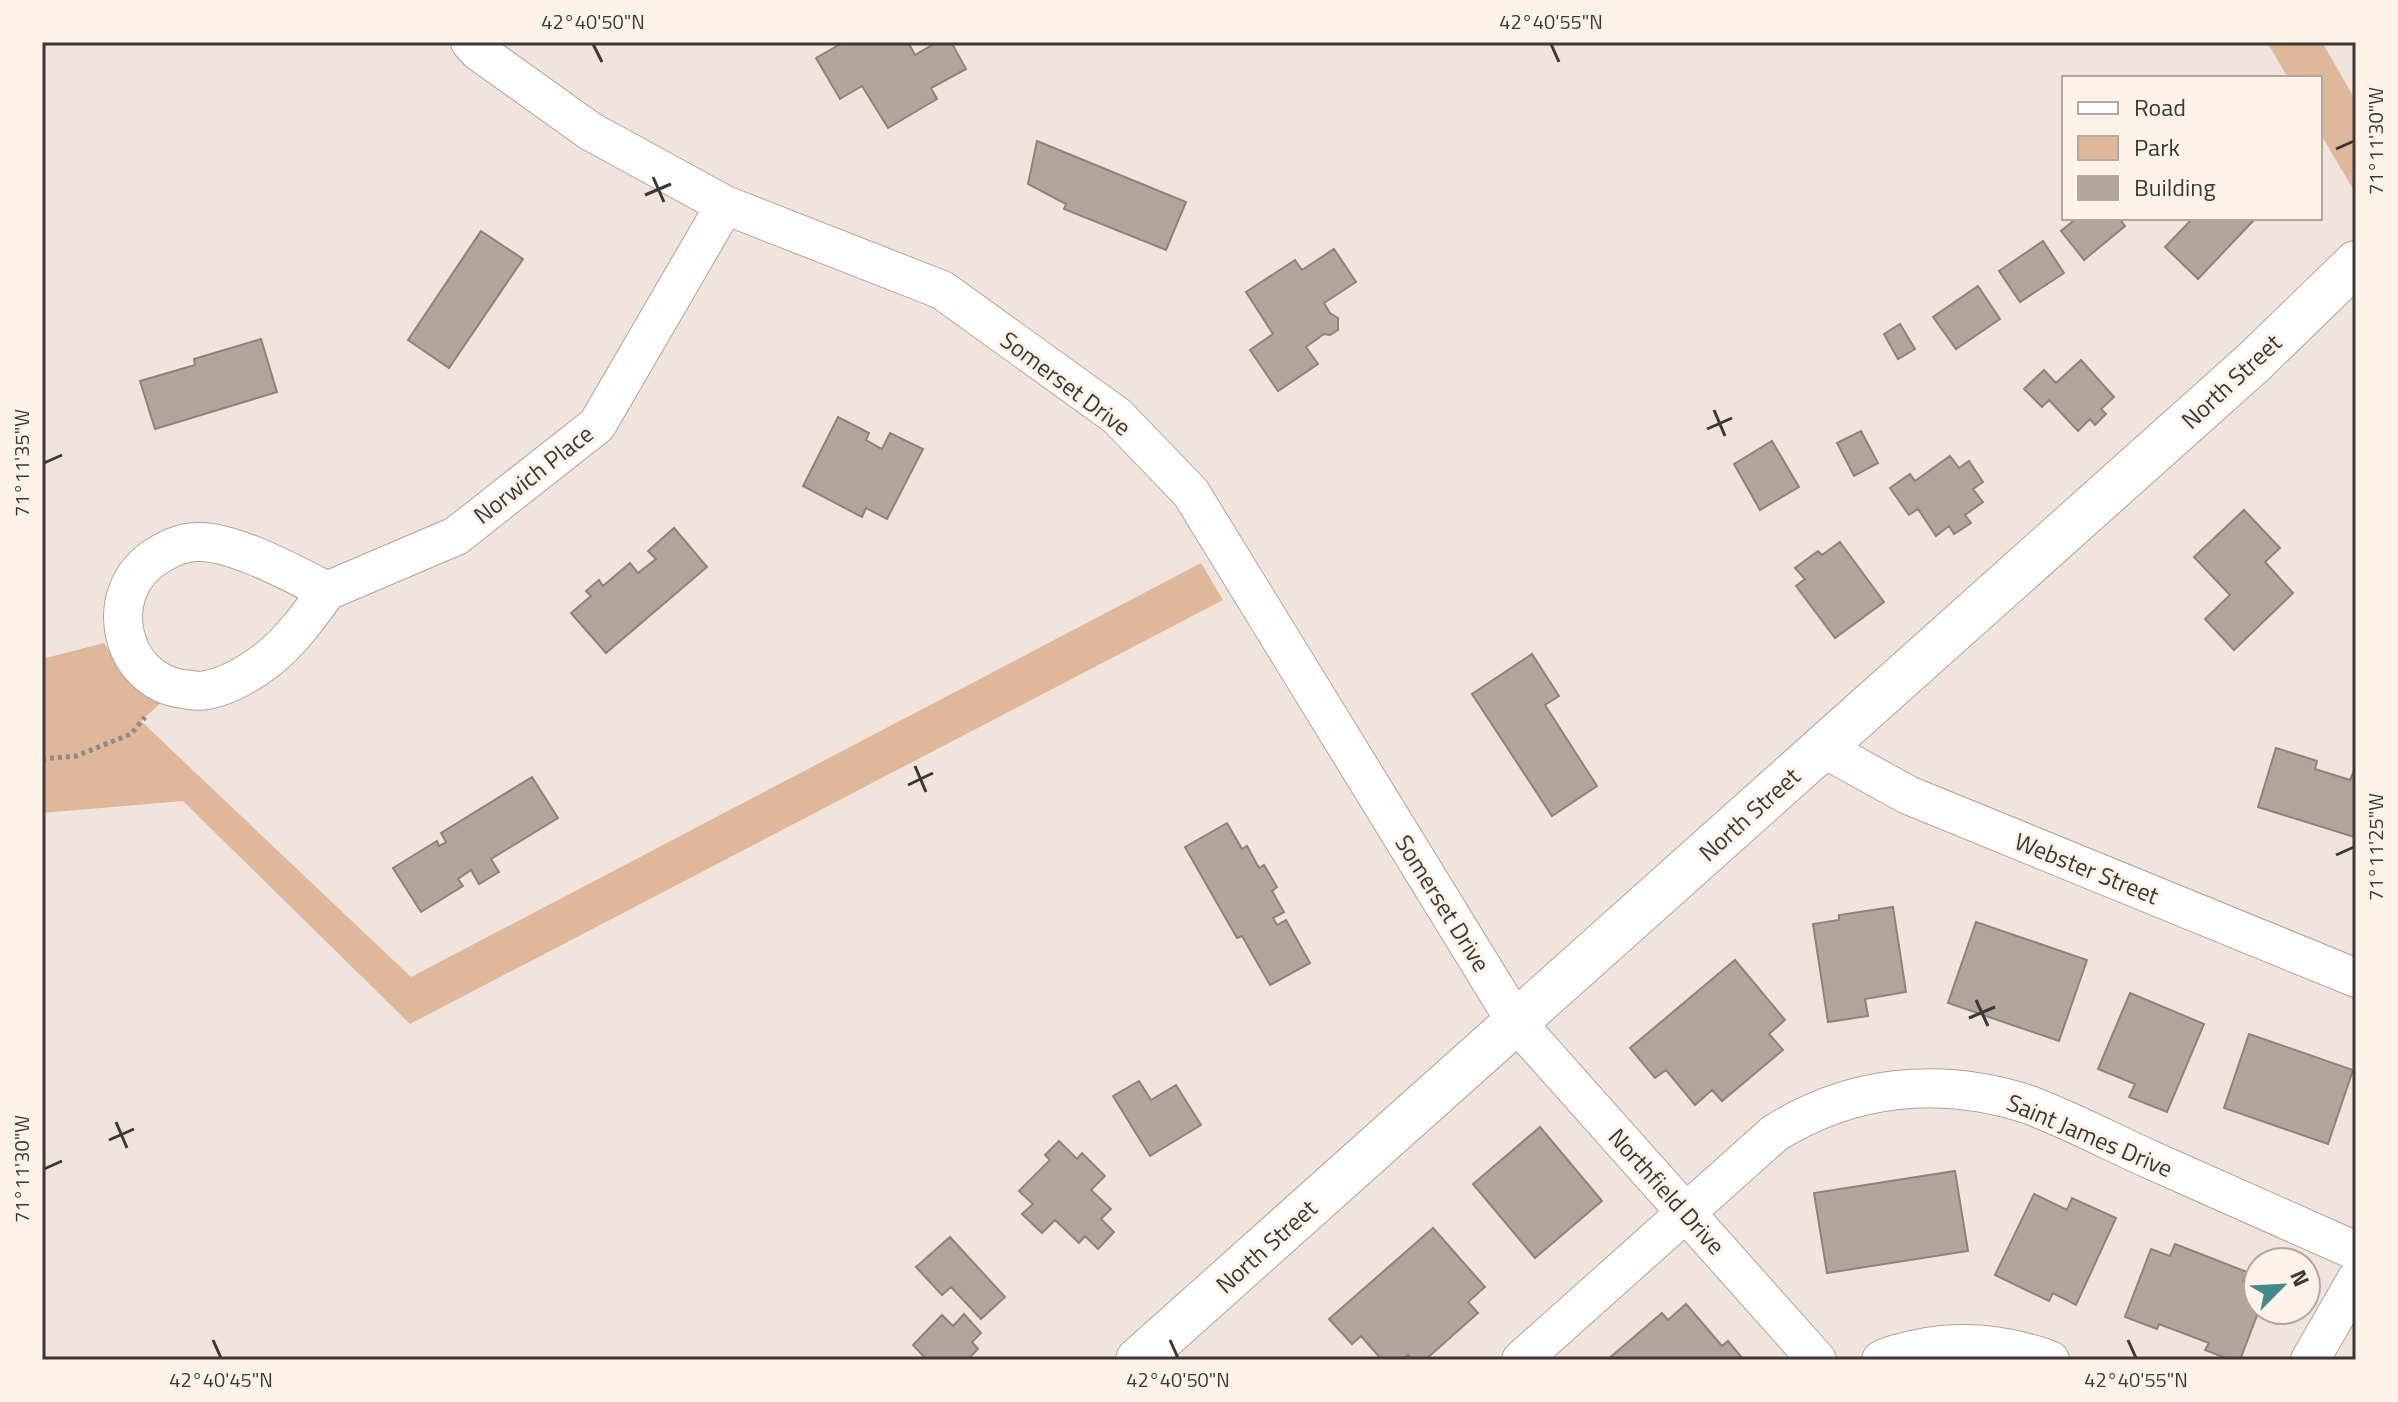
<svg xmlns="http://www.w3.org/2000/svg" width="2398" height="1402" viewBox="0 0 2398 1402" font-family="'Titillium Web',sans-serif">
	<rect width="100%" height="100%" fill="#f1e4dc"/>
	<path fill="#dfb89b" d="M2267,42h55l34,59v93l-36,-61v-55h-32z
		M1201,563l22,37 -813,424 -227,-223 -141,12v-154l62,-16 23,35 37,22 -23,21 270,256z"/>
	<path fill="#b1a59c" stroke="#8e837b" stroke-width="2" d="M844,42h64l7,13 22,-13h14l15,27 -35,19 6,11 -49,29 -26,-42 -22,13 -24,-41z
		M1037,141l149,61 -20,48 -102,-41 2,-5 -38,-20z
		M2077,218h42l6,8 -41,34 -23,-29z
		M2193,218h57l3,3 -55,58 -33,-32z
		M481,231l42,28 -74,109 -41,-28z
		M2043,241l21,32 -44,29 -21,-31z
		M1334,249l22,33 -32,21 6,10 8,5v12l-8,5 -6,-1 -18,13 12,17 -40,27 -28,-41 23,-16 -27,-42 49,-32 7,10z
		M1978,286l22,33 -44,30 -23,-32z
		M1900,324l15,25 -17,10 -14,-25z
		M261,339l16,53 -122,37 -15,-48 55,-16 -1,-6z
		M2081,360l33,37 -13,12 5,5 -11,11 -5,-6 -12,12 -29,-31 -7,7 -18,-18 20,-19 12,13z
		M838,417l31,16 -3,7 16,9 8,-16 33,16 -36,70 -21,-11 -4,9 -59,-31z
		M1861,431l17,32 -24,13 -17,-33z
		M1772,441l27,46 -39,23 -26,-46z
		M1950,456l9,12 10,-7 14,21 -10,7 10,13 -18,13 6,8 -17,11 -5,-8 -13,10 -18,-27 -9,6 -19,-27 20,-14 5,7z
		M2244,510l36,38 -15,14 28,31 -59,57 -29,-31 25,-24 -36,-38z
		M674,528l33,39 -101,86 -35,-40 20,-17 -5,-5 13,-11 4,6 27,-23 8,10 18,-14 -8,-8z
		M1840,542l44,60 -49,36 -39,-52 9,-7 -10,-11 23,-17 4,4z
		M1532,654l27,42 -14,9 52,81 -45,30 -80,-122z
		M2276,748l41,13 -2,8 35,11 6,-14 -2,71 -96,-30z
		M532,777l26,41 -67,41 8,13 -20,12 -8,-14 -13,9 5,7 -42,26 -28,-44 44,-27 2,5 7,-4 -5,-9z
		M1227,823l15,26 5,-3 12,22 5,-3 13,22 -5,4 12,21 -11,6 4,7 9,-5 24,43 -40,22 -28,-49 -5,2 -52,-91z
		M1893,907l13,85 -41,7 3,17 -40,6 -15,-98 26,-4v-5z
		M1976,922l111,38 -28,81 -111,-38z
		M1735,960l50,60 -16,14 14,16 -61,51 -10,-11 -17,15 -29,-35 -11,8 -25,-30z
		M2130,993l74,31 -37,88 -38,-15 6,-13 -37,-15z
		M2249,1034l104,36 -25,74 -104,-36z
		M1139,1081l12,19 25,-15 25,40 -51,31 -37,-60z
		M1540,1127l62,74 -67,57 -62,-74z
		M1059,1141l18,18 5,-6 23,23 -14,14 20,19 -10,10 13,13 -16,17 -13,-13 -6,7 -24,-23 -13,13 -20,-19 11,-10 -14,-13 31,-31 -5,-5z
		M1955,1171l13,80 -141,22 -13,-80z
		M2034,1194l33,16 5,-12 44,20 -40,87 -23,-12 -4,8 -54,-26z
		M1433,1228l52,59 -17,15 10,11 -53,47h-13l-4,-5 -6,5h-20l-21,-24 -9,8 -23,-25z
		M950,1237l55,60 -24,22 -30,-32 -9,8 -26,-28z
		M2175,1244l72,28 -4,9 15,6 1,23 -19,50h-9l-26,-10 4,-7 -50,-19 -2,5 -32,-12 26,-68 19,7z
		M1686,1304l36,42 6,-5 16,19h-137l55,-47 6,7z
		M964,1314l17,19 -9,9 6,7 -11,11h-40l-14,-15 29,-30 11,11z"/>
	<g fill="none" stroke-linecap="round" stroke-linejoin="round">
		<defs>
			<path id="street" d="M470,42l8,9 112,80 135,74 217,85 175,126 74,77 325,529 301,338
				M327,591c-18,25 -36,50 -60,69 -17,13 -39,26 -60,30 -7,2 -16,0 -24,-1 -64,-8 -83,-98 -26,-133 11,-7 25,-14 40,-14 35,-2 99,33 130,49l129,-55 141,-111 128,-220
				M1823,748l85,47 448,183
				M1521,1360l254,-227c77,-48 165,-57 252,-29 41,15 82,37 122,55 69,30 138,61 207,92
				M1881,1360c11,-6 24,-8 36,-11 46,-10 89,-5 133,11
				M2310,1360l46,-80"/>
			<path id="secondary" d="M1138,1360l1116,-998 102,-99"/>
		</defs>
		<use href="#street" stroke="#afa39b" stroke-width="40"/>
		<use href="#secondary" stroke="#afa39b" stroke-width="46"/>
		<path stroke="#928984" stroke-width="5" stroke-dasharray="4 4" stroke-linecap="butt" d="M42,759l34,-3 55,-22 14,-17"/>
		<use href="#street" stroke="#fff" stroke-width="38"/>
		<use href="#secondary" stroke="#fff" stroke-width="44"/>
	</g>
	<path fill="none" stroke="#3d3835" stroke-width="3" d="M593,44l9,18M1551,44l8,18M2336,149l18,-8M653,177l11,25M645,195l26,-11M1714,410l11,26M1707,429l25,-11M44,463l18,-8M915,766l11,26M908,785l25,-12M2336,855l18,-8M1976,1000l12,26M1969,1018l26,-11M116,1122l11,26M109,1140l25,-11M44,1169l18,-8M213,1340l8,18M1170,1340l8,18M2128,1340l8,18"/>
	<g text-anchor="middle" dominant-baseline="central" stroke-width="6" stroke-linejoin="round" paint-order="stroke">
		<g font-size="24" fill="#3d3835" stroke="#fef2e9">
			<text transform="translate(2231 381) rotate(-43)">North Street</text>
			<text transform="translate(1066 383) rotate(37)">Somerset Drive</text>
			<text transform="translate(533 474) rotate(-38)">Norwich Place</text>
			<text transform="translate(1749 814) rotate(-42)">North Street</text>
			<text transform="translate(2087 868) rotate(22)">Webster Street</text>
			<text transform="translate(1443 903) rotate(58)">Somerset Drive</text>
			<text transform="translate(2090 1135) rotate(23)">Saint James Drive</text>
			<text transform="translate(1667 1191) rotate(48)">Northfield Drive</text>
			<text transform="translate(1266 1246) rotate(-42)">North Street</text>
		</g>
	</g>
	<rect width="2398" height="1402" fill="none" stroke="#fef2e9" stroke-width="88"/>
	<rect x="2062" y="76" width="260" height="144" fill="#fef2e9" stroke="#b1a8a1" stroke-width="2"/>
	<rect x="2078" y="102" width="40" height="12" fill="#ffffff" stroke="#b1a8a1" stroke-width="2"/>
	<text x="2134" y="116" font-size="24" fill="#3d3835">Road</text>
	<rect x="2078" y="136" width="40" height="24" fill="#dfb89b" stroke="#b1a8a1" stroke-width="2"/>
	<text x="2134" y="156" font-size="24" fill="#3d3835">Park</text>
	<rect x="2078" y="176" width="40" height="24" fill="#b1a59c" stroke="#b1a8a1" stroke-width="2"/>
	<text x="2134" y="196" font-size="24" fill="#3d3835">Building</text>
	<g transform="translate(2282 1286) rotate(66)"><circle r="38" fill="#fef2e9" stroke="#b1a8a1" stroke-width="2"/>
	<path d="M0-6L14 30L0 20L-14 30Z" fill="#438b88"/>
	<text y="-12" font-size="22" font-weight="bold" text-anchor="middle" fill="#3d3835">N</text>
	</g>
	<rect x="44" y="44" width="2310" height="1314" fill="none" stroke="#3d3835" stroke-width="3"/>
	<g font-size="20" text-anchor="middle" fill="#3d3835">
		<text x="593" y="29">42°40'50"N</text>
		<text x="1551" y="29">42°40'55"N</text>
		<text transform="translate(2376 141) rotate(-90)" y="7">71°11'30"W</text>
		<text transform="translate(22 463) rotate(-90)" y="7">71°11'35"W</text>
		<text transform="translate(2376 847) rotate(-90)" y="7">71°11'25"W</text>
		<text transform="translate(22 1169) rotate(-90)" y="7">71°11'30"W</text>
		<text x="221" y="1387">42°40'45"N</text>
		<text x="1178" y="1387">42°40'50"N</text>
		<text x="2136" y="1387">42°40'55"N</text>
	</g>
</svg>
